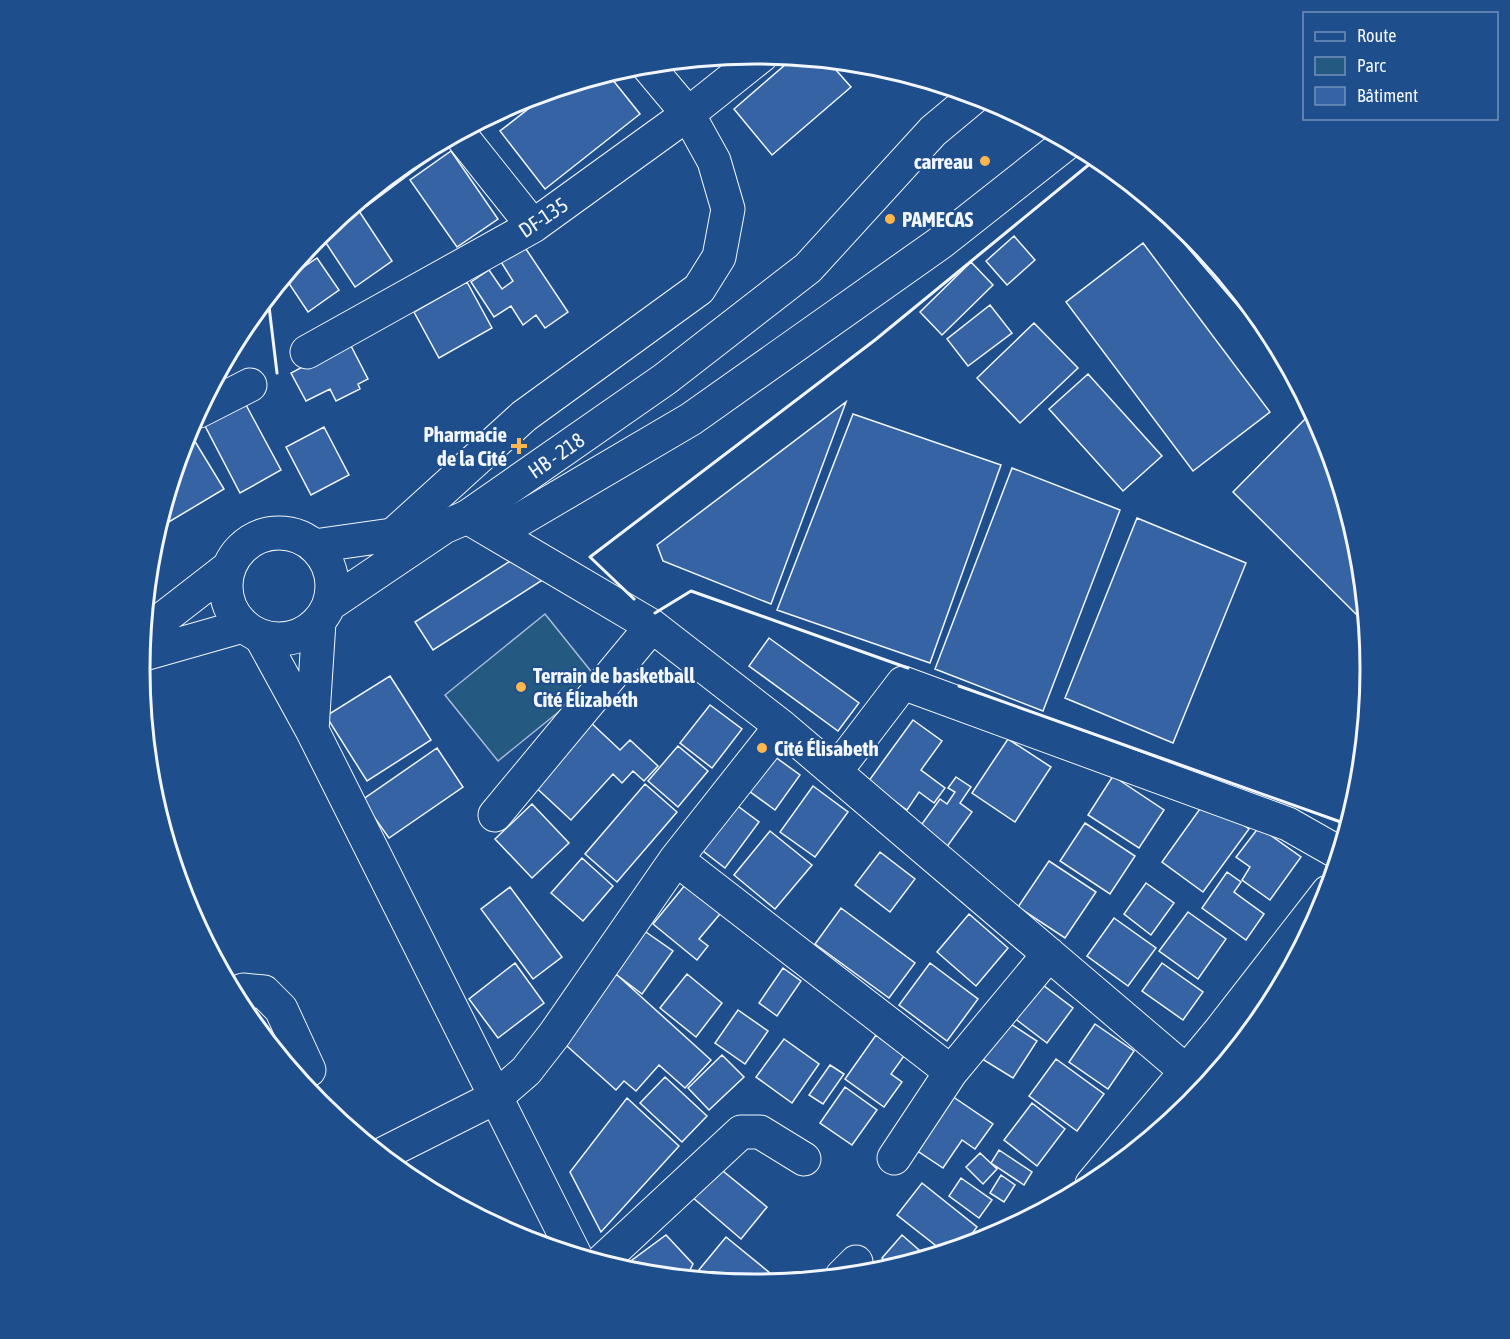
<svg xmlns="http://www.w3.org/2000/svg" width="1510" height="1339" viewBox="0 0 1510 1339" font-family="'Asap Condensed',sans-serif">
	<rect width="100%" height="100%" fill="#1f4e8c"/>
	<path fill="#245a82" stroke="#a8bbd7" stroke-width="1.5" d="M545,614l53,66 -100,81 -53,-66z"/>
	<path fill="#3563a3" stroke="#f2f6ff" stroke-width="1.5" d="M793,58l35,3 23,26 -79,68 -38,-46z
		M608,74l32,40 -95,75 -45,-58 50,-39z
		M436,146l4,5 -73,55 -5,-7 51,-41z
		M451,151l47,68 -41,28 -47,-67z
		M357,208l35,53 -37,26 -35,-53z
		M1161,210l29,25 77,93 5,10 -4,3 -110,-128z
		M1014,236l21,24 -28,25 -21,-24z
		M1143,243l127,169 -77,59 -127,-169z
		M524,246l44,66 -23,16 -9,-13 -13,10 -12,-19 -17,11 -23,-35 18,-12 13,19 11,-8 -12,-19z
		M317,258l22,32 -31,22 -22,-33z
		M971,262l22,23 -51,50 -22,-23z
		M467,282l25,46 -53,30 -25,-46z
		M990,305l22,28 -44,33 -21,-27z
		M1034,323l44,45 -58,55 -43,-45z
		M349,342l19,37 -10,5 2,5 -24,12 -6,-12 -24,12 -15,-28z
		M1088,374l74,82 -39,35 -74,-82z
		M846,402l-75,202 -108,-43 -6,-16z
		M245,403l36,67 -41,23 -36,-69z
		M1312,412l12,22 35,116 6,63 -5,5 -127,-126z
		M853,414l148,51 -71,198 -153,-53z
		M324,427l25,48 -38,20 -25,-48z
		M188,430l36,59 -67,40 29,-95z
		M1012,468l108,42 -77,201 -108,-42z
		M1137,518l109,45 -73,180 -108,-45z
		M526,551l18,28 -111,71 -18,-28z
		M769,638l90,65 -21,28 -89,-65z
		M390,676l41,64 -64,41 -41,-65z
		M710,705l32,24 -30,39 -32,-25z
		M588,720l32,30 10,-10 28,26 -14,15 -11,-10 -11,12 -9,-9 -42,46 -41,-38z
		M913,720l29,21 -21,29 24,18 -11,15 -15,-11 -12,18 -39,-28z
		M1008,739l43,28 -36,55 -43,-29z
		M678,746l30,25 -30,36 -30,-26z
		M437,748l26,39 -74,51 -27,-38z
		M774,756l26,19 -25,35 -26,-19z
		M1113,776l51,34 -25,38 -51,-33z
		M956,777l15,10 -11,16 12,9 -26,36 -27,-20 21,-29 7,5 8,-12 -7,-4z
		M645,784l32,28 -60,70 -32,-28z
		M813,786l35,26 -33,45 -35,-25z
		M727,798l32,24 -34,46 -31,-24z
		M1207,799l42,30 -46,63 -41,-30z
		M532,804l37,39 -37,35 -37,-39z
		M1085,823l50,33 -25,38 -50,-33z
		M1259,827l42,30 -31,43 -28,-20 8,-13 -14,-10z
		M770,831l42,34 -37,44 -41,-34z
		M880,852l35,27 -25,33 -35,-27z
		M582,858l31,28 -30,35 -32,-28z
		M1049,861l47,31 -31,46 -47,-31z
		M1227,872l14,10 -7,10 30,22 -18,26 -44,-32z
		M690,879l35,29 -26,31 9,7 -11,14 -44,-36z
		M1146,883l28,20 -23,32 -27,-21z
		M510,887l52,70 -29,22 -52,-70z
		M841,908l74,55 -26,35 -74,-54z
		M1188,912l38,27 -28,40 -39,-28z
		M969,914l39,34 -32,38 -39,-34z
		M1114,918l42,30 -28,38 -41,-30z
		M643,930l30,21 -31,43 -29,-22z
		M515,963l29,40 -46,35 -29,-39z
		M930,963l48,36 -31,42 -48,-36z
		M1162,963l41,29 -20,28 -41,-29z
		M783,968l18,13 -24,35 -18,-13z
		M1271,972l12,9 -16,31 -10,12 -18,-14z
		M616,974l95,86 -26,28 -26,-23 -23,26 -12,-10 -8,9 -58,-52z
		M687,974l35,29 -26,34 -36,-29z
		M1035,979l38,29 -26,35 -38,-29z
		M738,1010l30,21 -23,33 -30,-21z
		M1003,1019l34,22 -24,37 -34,-21z
		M1095,1024l39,27 -26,38 -39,-27z
		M876,1035l28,21 -13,18 11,8 -18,25 -39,-28z
		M784,1039l35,25 -27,39 -36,-26z
		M722,1055l22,22 -35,33 -21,-22z
		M1056,1059l48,35 -27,37 -48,-35z
		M830,1065l14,9 -21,30 -14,-9z
		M665,1077l42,39 -25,26 -42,-39z
		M845,1087l32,23 -25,35 -32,-22z
		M946,1092l47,32 -18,25 -13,-9 -19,28 -33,-22z
		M627,1098l52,48 -78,86 -31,-60z
		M1032,1103l33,26 -28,37 -33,-26z
		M999,1150l33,22 -8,13 -33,-22z
		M980,1153l17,16 -14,15 -17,-17z
		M718,1167l49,40 -26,32 -49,-42z
		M1001,1175l14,10 -11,17 -14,-9z
		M961,1178l31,22 -13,18 -30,-22z
		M922,1183l55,44 -15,20 -18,5 -47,-37z
		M666,1235l27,29 -7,14 -51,-5 -15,-4z
		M902,1235l25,22 -34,11 -11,-10z
		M726,1237l55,45 -26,3 -45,-4 -12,-10z"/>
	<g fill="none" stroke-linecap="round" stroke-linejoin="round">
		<defs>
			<path id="minor" d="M459,133l74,93
				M307,352l226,-126 155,-112 74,-59
				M199,411l51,-26
				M467,517l185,109 129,100 405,345
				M497,533l194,-114 249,-176 128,-101
				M393,535l131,-119 175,-127 20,-32 9,-48 -14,-48 -26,-47 -41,-49
				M261,637l51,93 263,525
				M312,730l7,-108
				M835,772l68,-89 385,141 51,29
				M495,815l157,-189
				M676,859l275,213
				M234,994l9,-4 21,2 17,17 28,61
				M381,1155l115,-58 30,-26 28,-36 122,-176 105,-133
				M894,1158l57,-86 98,-118
				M1092,1184l128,-153 108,-139
				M600,1263l141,-131h19l44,27
				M842,1276l14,-14"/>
			<path id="major" d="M226 586a53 53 0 1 1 106 0a53 53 0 1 1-106 0Z
				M314,546l120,-17
				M330,604l114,-77 23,-10 198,-138 143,-111 125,-137 42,-35
				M143,634l85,-66
				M141,655l102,-29"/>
		</defs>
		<use href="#minor" stroke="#f2f6ff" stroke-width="35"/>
		<use href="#major" stroke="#f2f6ff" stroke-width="35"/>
		<use href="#minor" stroke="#1f4e8c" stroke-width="33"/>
		<use href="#major" stroke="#1f4e8c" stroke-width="33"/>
		<path stroke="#f2f6ff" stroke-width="3" d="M268,298l9,75
			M634,599l-44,-42 285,-217 222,-182
			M655,613l36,-22 217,77
			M959,686l379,135 9,7"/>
	</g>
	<g fill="#ffb74d" stroke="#1f4e8c" stroke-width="2">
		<circle cx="985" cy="161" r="6"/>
		<circle cx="890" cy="219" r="6"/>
		<path d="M516 437h6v6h6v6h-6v6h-6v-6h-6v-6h6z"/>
		<circle cx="521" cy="687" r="6"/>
		<circle cx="762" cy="748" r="6"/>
	</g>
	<g text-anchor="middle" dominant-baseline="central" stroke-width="4.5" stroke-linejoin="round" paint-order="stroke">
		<g font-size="21" font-weight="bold" fill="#f2f6ff" stroke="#1f4e8c" text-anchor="start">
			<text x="973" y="161" text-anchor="end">carreau</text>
			<text x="902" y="219">PAMECAS</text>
			<text x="507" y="434" text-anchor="end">Pharmacie<tspan x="507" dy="24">de la Cité</tspan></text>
			<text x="533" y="675">Terrain de basketball<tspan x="533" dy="24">Cité Élizabeth</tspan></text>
			<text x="774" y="748">Cité Élisabeth</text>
		</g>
		<g font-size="21" fill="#f2f6ff" stroke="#1f4e8c">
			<text transform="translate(543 217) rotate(-34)">DF-135</text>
			<text transform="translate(556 455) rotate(-35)">HB - 218</text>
		</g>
	</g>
	<path d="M0 0H1510V1339H0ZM150 669a605 605 0 1 1 1210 0a605 605 0 1 1-1210 0Z" fill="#1f4e8c" fill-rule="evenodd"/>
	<path fill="none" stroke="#f2f6ff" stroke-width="3" d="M150 669a605 605 0 1 1 1210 0a605 605 0 1 1-1210 0Z"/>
	<rect x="1303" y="12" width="195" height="108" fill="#1f4e8c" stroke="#7391ba" stroke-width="1.5"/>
	<rect x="1315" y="32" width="30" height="9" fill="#1f4e8c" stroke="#7391ba" stroke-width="1.5"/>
	<text x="1357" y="42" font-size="18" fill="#f2f6ff">Route</text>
	<rect x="1315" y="57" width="30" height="18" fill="#245a82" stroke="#7391ba" stroke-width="1.5"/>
	<text x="1357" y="72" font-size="18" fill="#f2f6ff">Parc</text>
	<rect x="1315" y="87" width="30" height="18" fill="#3563a3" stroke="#7391ba" stroke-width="1.5"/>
	<text x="1357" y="102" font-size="18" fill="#f2f6ff">Bâtiment</text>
</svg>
